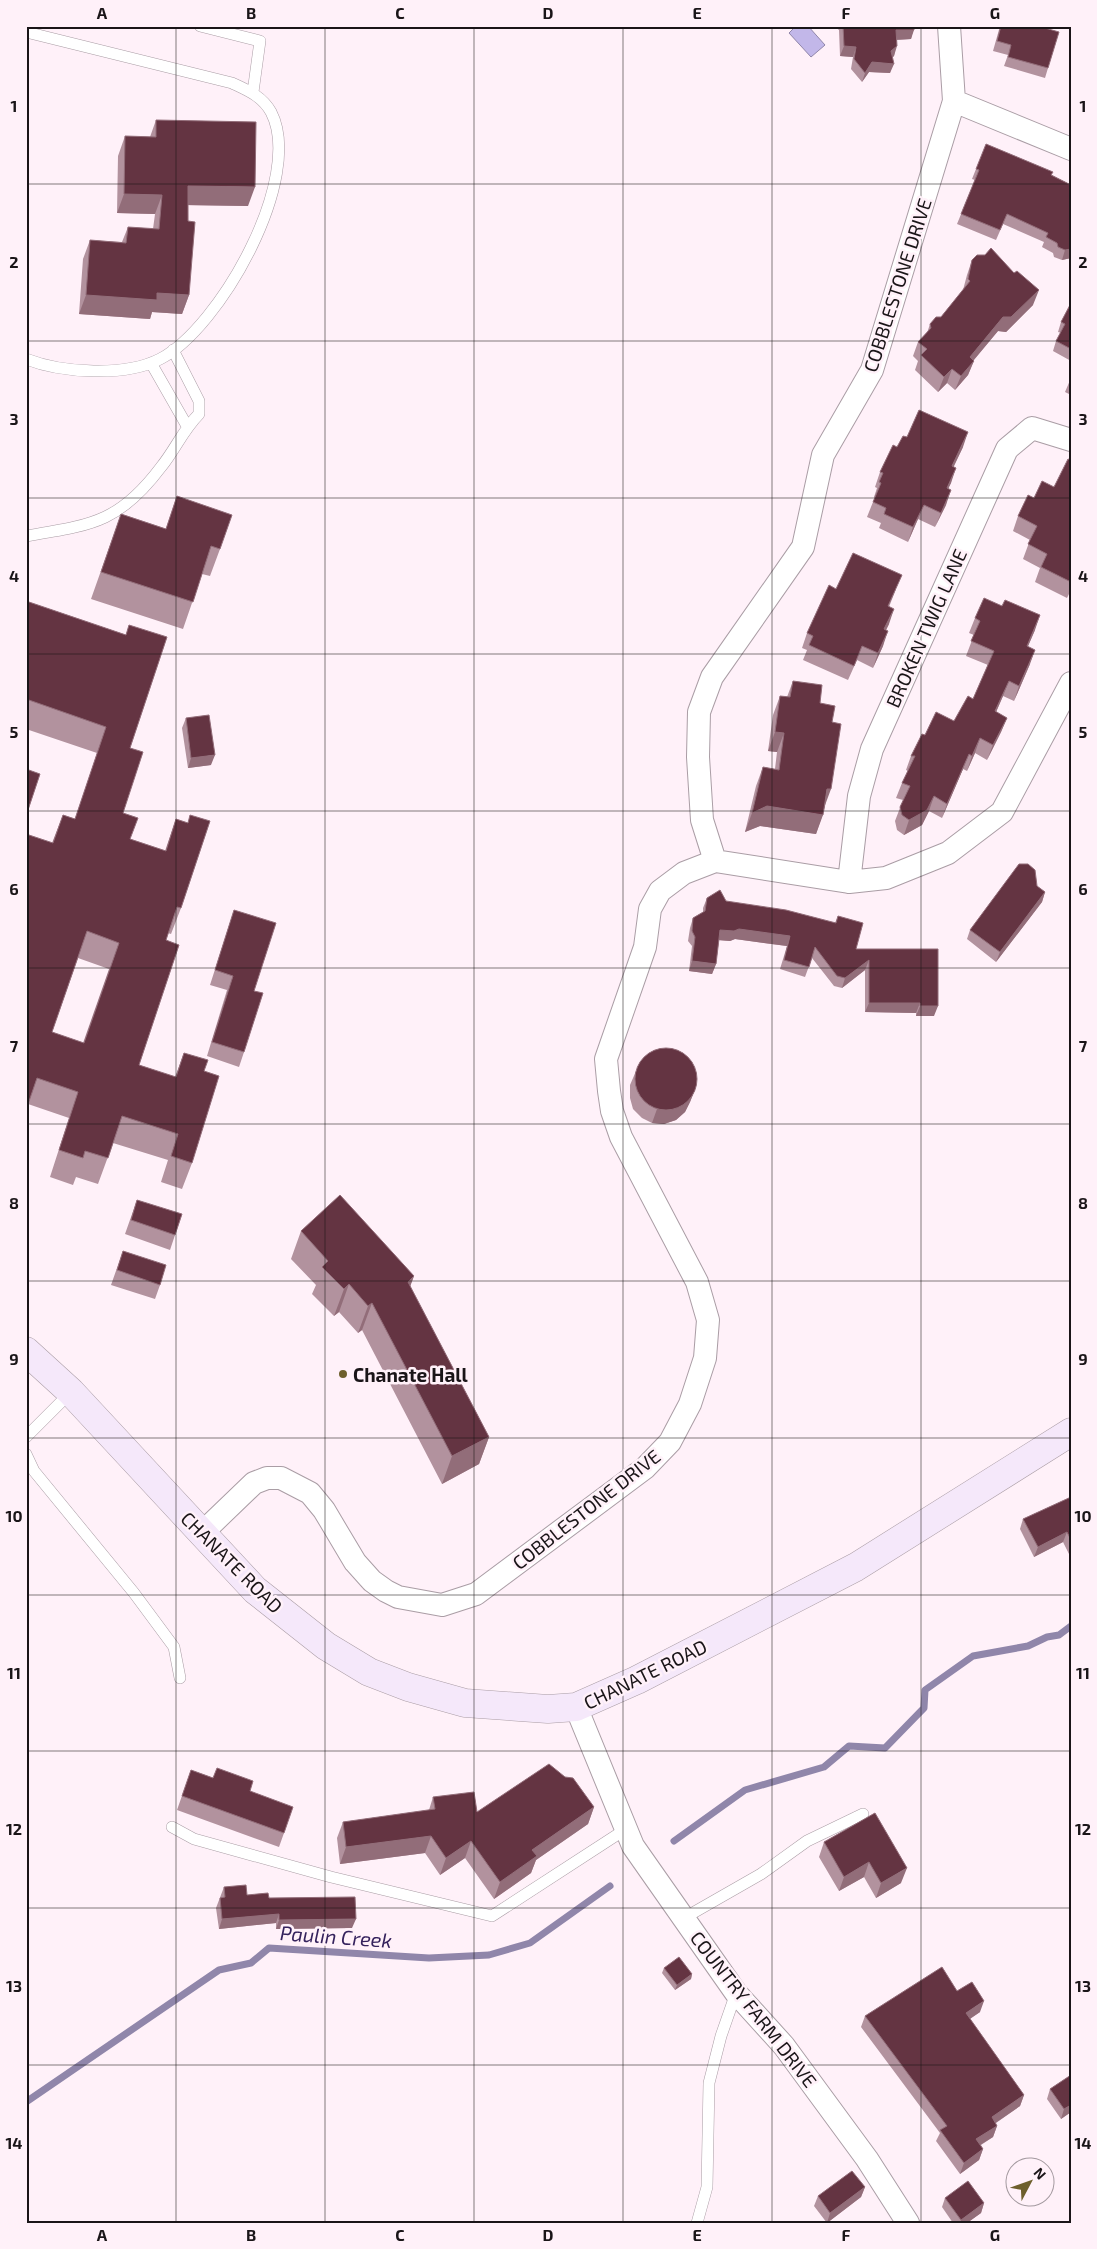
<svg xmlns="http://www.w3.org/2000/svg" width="1097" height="2249" viewBox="0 0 1097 2249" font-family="'Exo 2',sans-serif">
	<rect width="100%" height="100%" fill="#fff1f9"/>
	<path fill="#c2b7e9" stroke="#9086aa" d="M796,26h12l17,19 -14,12 -22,-24z"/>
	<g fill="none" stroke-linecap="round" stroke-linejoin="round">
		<path stroke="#9086aa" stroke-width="7" d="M674,1841l71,-51 79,-23 25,-21 36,2 39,-40 1,-18 48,-34 55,-10 19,-9 12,-2 12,-9
			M26,2102l193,-132 32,-7 18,-15 160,10 60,-3 41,-12 80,-57"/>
		<defs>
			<path id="lane" d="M200,26l60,15 -7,51
				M26,32l206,51c15,7 30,13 39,29 34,65 -51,216 -111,247 -35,18 -98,14 -134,0
				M151,363l36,63
				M26,536c65,-11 93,-13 135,-69 14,-17 22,-37 38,-53v-13l-26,-51
				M26,1437l45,-45
				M26,1454l8,17 100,122 40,54 6,31
				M172,1827l22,12 137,38 161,39 134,-87
				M684,1918l77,-44 46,-33 56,-27
				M697,2223l10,-36 2,-104 12,-47 15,-43"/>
			<path id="street" d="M954,101l117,48
				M715,861l-13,-41 -4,-63 1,-45 13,-35 91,-130 20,-92 49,-85 82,-269 -5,-75
				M849,882l10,-86 13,-47 135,-300 25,-21 39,12
				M202,1533l52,-50 13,-5h14l29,15 14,17 31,52 17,19 14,10 12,6 44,8 34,-11 169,-126 25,-26 20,-38 15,-46 3,-38 -11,-38 -76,-145 -9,-26 -3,-20 -3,-32 39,-112 5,-38 10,-18 24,-18 31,-12 134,21 37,-4 62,-25 54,-41 69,-129
				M576,1707l57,139 103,147 48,53 83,113 41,64"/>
			<path id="secondary" d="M26,1351l45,41 184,198 71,56 43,26 39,15 57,16 83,6 28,-2 61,-27 219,-113 215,-135"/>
		</defs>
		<use href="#lane" stroke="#aa9da5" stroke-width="12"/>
		<use href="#street" stroke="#aa9da5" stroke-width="24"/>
		<use href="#secondary" stroke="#aa9da5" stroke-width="29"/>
		<use href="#lane" stroke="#fff" stroke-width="11"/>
		<use href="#street" stroke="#fff" stroke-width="22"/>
		<use href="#secondary" stroke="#f5e8fa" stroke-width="28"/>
	</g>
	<path fill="#b2929e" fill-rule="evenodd" d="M834,26h80l-3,13 -14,1 -3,16 -1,1 -3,16 -21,-1 -7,10 -11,-13 2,-12 -13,-1 -1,-26z
		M1000,26h38l10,42 -3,10 -41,-12 4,-11 -15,-4z
		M156,120l92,86 -60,-1 1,90 -7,19 -30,-2 -2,7 -71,-5 4,-55 7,-19 32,2 6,-15 25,2 2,-15 -38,-1 1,-57 7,-20 25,1z
		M976,169l76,6 19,10v73l-9,2 -8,-3 -1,-4 -11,-6 2,-5 -41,-18 -7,16 -39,-16 18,-44 -3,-1z
		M972,260l61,45 -27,27 -8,-1 -24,29 -6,15 -13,15 -8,-7 -9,9 -23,-22 3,-9 -5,-5 5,-14 9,-9 3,-9 11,-7 22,-27 4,-15z
		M1071,303v58l-18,-10 3,-10 5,-8 -3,-1 3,-10z
		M1071,378v17l-6,-3z
		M907,437l56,10 -10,20 -2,16 -3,5 -2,17 -11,22 -17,-8 -10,23 -29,-14 2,-5 -14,-6 8,-20h-1l3,-9 -2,-1 5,-15 17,-25z
		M1071,460v130l-4,8 -32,-16 5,-14 -17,-9 7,-19 -17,-9 5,-15 16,-18 20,-11z
		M177,496l43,53 -10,27 -8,-2 -19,55 -92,-30 30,-85 45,15z
		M836,589h60l-7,18v17l-3,6 -3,16 -10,22 -16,-8 -9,20 -45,-20 4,-10 -5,-2 5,-15z
		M26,601l100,34 3,-10 1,123 -7,65 7,26 35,12 11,-32 5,89 -10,26 -3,-1 -2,7 -27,125 36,12 9,-24 20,18 -12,92 -10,26 -21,-7 7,-22 -55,-17 -15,41 -22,-7 -3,8 -23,-8 19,-59 -41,-14 24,-261 11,-28 12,4 22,-66 -71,-24zM78,958l31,11 -26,74 -31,-11z
		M975,618l60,12 -7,16 2,18 -16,37 -11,-5 -7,16 11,6 -6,14 -14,28 -12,-7 -8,18 -4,-2 -21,49 -13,-7 -7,14 -18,10 -7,-5 -2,-9 8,-21 -7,-2 6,-15 6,-12 -2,-1 5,-14 14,-21 29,-14 19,-22 15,-34 -22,-9 8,-21 -5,-2z
		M793,681l27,22 12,19 -7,85 -9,27 -56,-8 -15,6 11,-46 7,-19 12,2 2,-17 -9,-1 5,-36 7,-19 7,1z
		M186,718l25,47 -23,3 -6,-40z
		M1037,886l8,6 -3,10 -46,60 -29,-23 3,-9z
		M707,898l128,25 3,-7 18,33 78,67h-18v-3l-51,-1v-42l-23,18 -8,-2 -22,-28 -7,19 -25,-8 7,-23 -52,-7 -5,2 -11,-1 -3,24 -4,10 -23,-3 3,-25 -4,-5 2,-13 3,-10 10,-6v-4z
		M234,910l20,81 -10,61 -5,15 -32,-11 20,-66 -17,-5z
		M636,1071l60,16 -6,15 -5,10 -9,8 -12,4 -12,-1 -10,-5 -9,-9 -3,-11v-13z
		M137,1200l38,35 -5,15 -45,-16z
		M301,1231l113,45 -4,10 79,151 -10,27 -37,20 -80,-154 -4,3 -19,-21 -5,4 -22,-22 4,-9 -25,-26z
		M123,1251l37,34 -5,14 -44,-14z
		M1071,1497v56l-2,1 -6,-12 -29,15 -14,-28 3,-10z
		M191,1770l59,21 34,42 -5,14 -102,-37z
		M433,1797l44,15 117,-5 -6,17 -52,36 -5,13 -37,26 -29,-41 -25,17 -15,-22 -85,11 -3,-26 6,-16 86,-12z
		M875,1813l26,70 -25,15 -12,-21 -25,14 -20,-34 5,-15z
		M224,1887l23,8 22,3 83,30 -76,1v-6l-57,6 -3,-21z
		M664,1968l28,6 -1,5 -16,11 -13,-17z
		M957,1991l23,21 -10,7 54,76 -4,11 -24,17 1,3 -4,11 -12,8 2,4 -4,11 -19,14 -24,-33 4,-8 -79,-106 4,-11z
		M1071,2075v37l-10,7 -14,-20 3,-10z
		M865,2187l-4,10 -34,26 -13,-17 4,-10z
		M945,2198l39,5 -3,10 -14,10h-14l-11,-16z"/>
	<path fill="#926d79" d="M896,30h18l-3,9 -19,1z
		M844,46l12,1 -3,10 -13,-1z
		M897,46l-3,10 -6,5 3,-10z
		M872,62l22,2 -4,9 -21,-1 -7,10 3,-9z
		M188,186l67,1 -7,19 -67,-1z
		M124,194l38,1 -7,19 -38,-1z
		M1071,249v9l-9,2 3,-10z
		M1039,290l-6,15 -27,27 -8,-1 -26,31 2,-1 -6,14 -13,15 6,-14 9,-19 33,-40z
		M157,293l32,2 -7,19 -30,-2 -2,7 -71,-5 7,-19z
		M952,369l-5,14 -9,9 6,-15z
		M968,432l-5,15 -16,34 5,-15z
		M956,468l-5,15 -9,19 5,-14z
		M951,490l-5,15 -11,22 6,-14z
		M924,505l-6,14 -10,23 5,-15z
		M894,609l-5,15 -10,20 5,-15z
		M1040,615l-5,15 -13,30 5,-14z
		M888,631l-5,15 -10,22 5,-15z
		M1035,650l-5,14 -16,37 5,-15z
		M1009,681l-6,15 -13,30 5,-15z
		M1007,718l-6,14 -14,28 6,-15z
		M775,732l9,1 -7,19 -9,-1z
		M980,738l-5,15 -8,18 5,-15z
		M969,754l-6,15 -21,49 5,-14z
		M215,755l-4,10 -23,3 3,-10z
		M827,789h4l-7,19z
		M934,796l-5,15 -7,14 -18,10 5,-15z
		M767,806l56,9 -7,19 -56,-8 -15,6 7,-19z
		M1045,892l-3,10 -46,60 4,-10z
		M739,929l51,7 -3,10 -52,-7 -5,2 -13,-1 3,-10z
		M869,960l-4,10 -23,18 3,-10z
		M692,961l24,3 -4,10 -23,-3z
		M869,1003h51l-4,10 -51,-1z
		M920,1006h18l-4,10h-18z
		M696,1087l-6,15 -5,10 -9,8 -12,4 -12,-1 5,-14z
		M414,1276l-10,27 4,-21z
		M349,1284l-10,28 -5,4 10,-27z
		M372,1303l-10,27 -4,3 10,-27z
		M489,1437l-10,27 -37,20 10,-28z
		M1067,1532l-4,10 -29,15 4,-10z
		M594,1807l-6,17 -52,36 -5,13 -37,26 6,-17 32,-32z
		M431,1836l-6,17 -85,11 6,-17z
		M471,1841l-6,17 -25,17 6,-17z
		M869,1862l-5,15 -25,14 5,-14z
		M907,1868l-6,15 -25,15 5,-15z
		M279,1914l-3,9 -57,6 3,-10z
		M356,1919l-4,9 -76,1 3,-9z
		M692,1974l-1,5 -16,11 2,-5z
		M984,2001l-4,11 -18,12 4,-11z
		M1024,2095l-4,11 -32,22 4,-11z
		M1071,2105v7l-10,7 3,-10z
		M997,2126l-4,11 -21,13 4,-11z
		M983,2149l-4,11 -19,14 4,-11z
		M865,2187l-4,10 -34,26 3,-10z
		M984,2203l-3,10 -14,10h-7l1,-3z"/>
	<path fill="#643442" stroke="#926d79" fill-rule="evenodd" d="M843,26h71v4h-18l1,16 -6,5 3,13 -22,-2 -7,11 -11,-14 2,-12 -12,-1z
		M1001,26h37l21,6 -11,36 -40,-11 3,-12 -14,-4z
		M156,120l100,2 -1,65 -67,-1v35l7,1 -6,73 -32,-2v7l-71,-5 4,-55 36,3 2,-16 31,2 3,-34 -38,-1 1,-58 31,1z
		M986,144l67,28 -2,3 20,10v64l-6,1 -7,-3 -1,-4 -11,-6 2,-4 -41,-19 -7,16 -39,-16 18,-44 -3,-1z
		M991,248l23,25 3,-2 22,19 -28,27h-8l-33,40 4,4 -13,15 -9,-7 -8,8 -23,-22 6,-6 -9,-7 13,-14 -1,-4 6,-7h5l29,-36 -2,-2 4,-19 5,-5h8z
		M1071,303v46l-15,-8 9,-17 -4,-2z
		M919,410l49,22 -16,34 4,2 -9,20 4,2 -10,23 -17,-8 -11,22 -29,-13 2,-6 -13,-6 8,-19 -2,-1 4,-9 -3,-1 13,-27 4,2 6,-11 4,1z
		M1068,459l3,1v122l-30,-15 6,-13 -19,-10 9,-18 -19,-10 10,-21 6,3 8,-17 12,6z
		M177,496l55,19 -12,34 -9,-3 -18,56 -92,-30 20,-58 45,15z
		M853,553l49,22 -14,31 6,3 -10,20 4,2 -10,22 -16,-7 -8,20 -45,-21 4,-9 -6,-3 22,-48 7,4z
		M984,598l18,8 3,-6 35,15 -13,31 8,4 -16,36 -10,-5 -14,30 12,7 -14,27 -13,-7 -8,18 -3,-2 -22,50 -13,-8 -7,14 -18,10 -7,-5 -2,-8 10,-21 -8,-3 13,-27h-4l11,-22 3,1 11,-23 18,9 14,-25 5,3 21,-48 -23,-10 9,-20 -5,-3z
		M26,601l100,34 3,-10 38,12 -37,111 13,4 -20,61 15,5 -8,21 36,12 10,-32 12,4 2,-8 20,6 -29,87 -4,-1 -11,33 13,5 -40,120 37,12 8,-24 24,7 -4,11 15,5 -27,87 -21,-7 7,-22 -56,-18 -14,42 -23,-7 -2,7 -24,-8 19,-58 -41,-14 -11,32v-276l27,9 10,-28 12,4 31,-92 -80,-28zM87,931l32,12 -35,100 -32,-11z
		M793,681l29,4 -2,18 15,3 -3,16 9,2 -10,65h-4l-4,26 -56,-9 -15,7 11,-46 16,3 5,-37 -9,-1 5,-36 10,1z
		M209,715l6,40 -24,3 -5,-40z
		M26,769l14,5 -14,42z
		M1019,864h9l7,6 2,16 8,6 -45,60 -30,-22z
		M720,890l6,11 60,9 50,13 2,-7 25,7 -7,26h82v57h-18v-3h-51v-43l-24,18 -8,-2 -22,-29 -6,20 -25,-7 6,-24 -51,-7 -5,2 -14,-1 -4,34 -24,-3 3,-24 -3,-6 1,-13 12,-7 2,-13z
		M234,910l42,13 -22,68 9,2 -19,59 -32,-10 21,-66 -18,-6z
		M635 1079a31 31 0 1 1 62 0a31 31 0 1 1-62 0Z
		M340,1195l74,81 -6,6 81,155 -37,19 -80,-153 -4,3 -19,-22 -5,5 -22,-22 6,-6 -27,-30z
		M137,1200l45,14 -7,21 -44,-15z
		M123,1251l43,14 -6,20 -43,-15z
		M1071,1497v43l-4,-8 -29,15 -15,-28z
		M549,1764l16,13 8,1 21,29 -62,43 5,6 -37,26 -29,-41 -25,17 -15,-22 -85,11 -3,-25 92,-13 -2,-12 41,-5 3,20z
		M217,1768l36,13 -3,10 43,16 -9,26 -102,-37 9,-26 22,8z
		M875,1813l32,55 -26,15 -12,-21 -25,15 -20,-35z
		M246,1885l1,10 21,-2 1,5 86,-1 1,22 -77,1v-6l-57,5 -2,-21 5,-1 -1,-10z
		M679,1957l13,17 -15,11 -13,-17z
		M942,1967l15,24 15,-9 12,19 -18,12 58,82 -32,22 5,9 -21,13 7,10 -19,14 -24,-33 7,-4 -82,-110z
		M1071,2075v30l-7,4 -14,-20z
		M852,2171l13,16 -35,26 -12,-17z
		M968,2181l16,22 -23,17 -16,-22z"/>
	<path fill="none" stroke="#1a1518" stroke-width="1" stroke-opacity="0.55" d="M176,26v2197M325,26v2197M474,26v2197M623,26v2197M772,26v2197M921,26v2197M26,184h1045M26,341h1045M26,498h1045M26,654h1045M26,811h1045M26,968h1045M26,1124h1045M26,1281h1045M26,1438h1045M26,1595h1045M26,1751h1045M26,1908h1045M26,2065h1045"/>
	<circle fill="#6e5f2c" stroke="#fff1f9" stroke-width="2" cx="343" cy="1374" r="5"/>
	<g text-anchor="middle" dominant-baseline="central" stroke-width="5" stroke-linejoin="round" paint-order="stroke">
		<g font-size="19" fill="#1a1518" stroke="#fff1f9">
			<text transform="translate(897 285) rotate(-72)">COBBLESTONE DRIVE</text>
			<text transform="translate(926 628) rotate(-66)">BROKEN TWIG LANE</text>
			<text transform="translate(586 1509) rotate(-38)">COBBLESTONE DRIVE</text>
			<text transform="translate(232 1562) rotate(45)">CHANATE ROAD</text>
			<text transform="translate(645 1674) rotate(-26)">CHANATE ROAD</text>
			<text transform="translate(754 2009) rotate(52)">COUNTRY FARM DRIVE</text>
		</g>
		<g font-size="19" font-weight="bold" fill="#1a1518" stroke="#fff1f9" text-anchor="start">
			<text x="353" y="1374">Chanate Hall</text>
		</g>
		<g font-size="20" font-style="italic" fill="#35225d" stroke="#fff1f9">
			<text transform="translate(336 1936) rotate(4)">Paulin Creek</text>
		</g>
	</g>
	<rect width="1097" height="2249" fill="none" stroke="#fff1f9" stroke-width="55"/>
	<g transform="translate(1030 2182) rotate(49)"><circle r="24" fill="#fff1f9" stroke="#a3999f"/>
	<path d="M0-4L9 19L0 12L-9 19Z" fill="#6e5f2c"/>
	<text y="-8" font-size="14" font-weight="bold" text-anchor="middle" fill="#1a1518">N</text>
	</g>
	<rect x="28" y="28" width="1042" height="2194" fill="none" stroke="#1a1518" stroke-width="2"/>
	<g font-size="16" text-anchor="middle" font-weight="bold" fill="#1a1518">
		<text x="102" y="19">A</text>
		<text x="251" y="19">B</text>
		<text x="400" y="19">C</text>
		<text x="548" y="19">D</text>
		<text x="697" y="19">E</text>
		<text x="846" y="19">F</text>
		<text x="995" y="19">G</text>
		<text x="14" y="112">1</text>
		<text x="1083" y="112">1</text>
		<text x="14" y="268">2</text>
		<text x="1083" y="268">2</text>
		<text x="14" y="425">3</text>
		<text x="1083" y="425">3</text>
		<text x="14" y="582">4</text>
		<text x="1083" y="582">4</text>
		<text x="14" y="738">5</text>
		<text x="1083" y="738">5</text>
		<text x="14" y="895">6</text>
		<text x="1083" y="895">6</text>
		<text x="14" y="1052">7</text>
		<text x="1083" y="1052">7</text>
		<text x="14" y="1209">8</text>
		<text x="1083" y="1209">8</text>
		<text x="14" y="1365">9</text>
		<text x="1083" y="1365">9</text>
		<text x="14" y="1522">10</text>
		<text x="1083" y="1522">10</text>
		<text x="14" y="1679">11</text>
		<text x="1083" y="1679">11</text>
		<text x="14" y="1835">12</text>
		<text x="1083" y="1835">12</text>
		<text x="14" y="1992">13</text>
		<text x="1083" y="1992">13</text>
		<text x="14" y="2149">14</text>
		<text x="1083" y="2149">14</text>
		<text x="102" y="2241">A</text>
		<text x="251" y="2241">B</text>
		<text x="400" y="2241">C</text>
		<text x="548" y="2241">D</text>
		<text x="697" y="2241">E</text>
		<text x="846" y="2241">F</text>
		<text x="995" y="2241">G</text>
	</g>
</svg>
